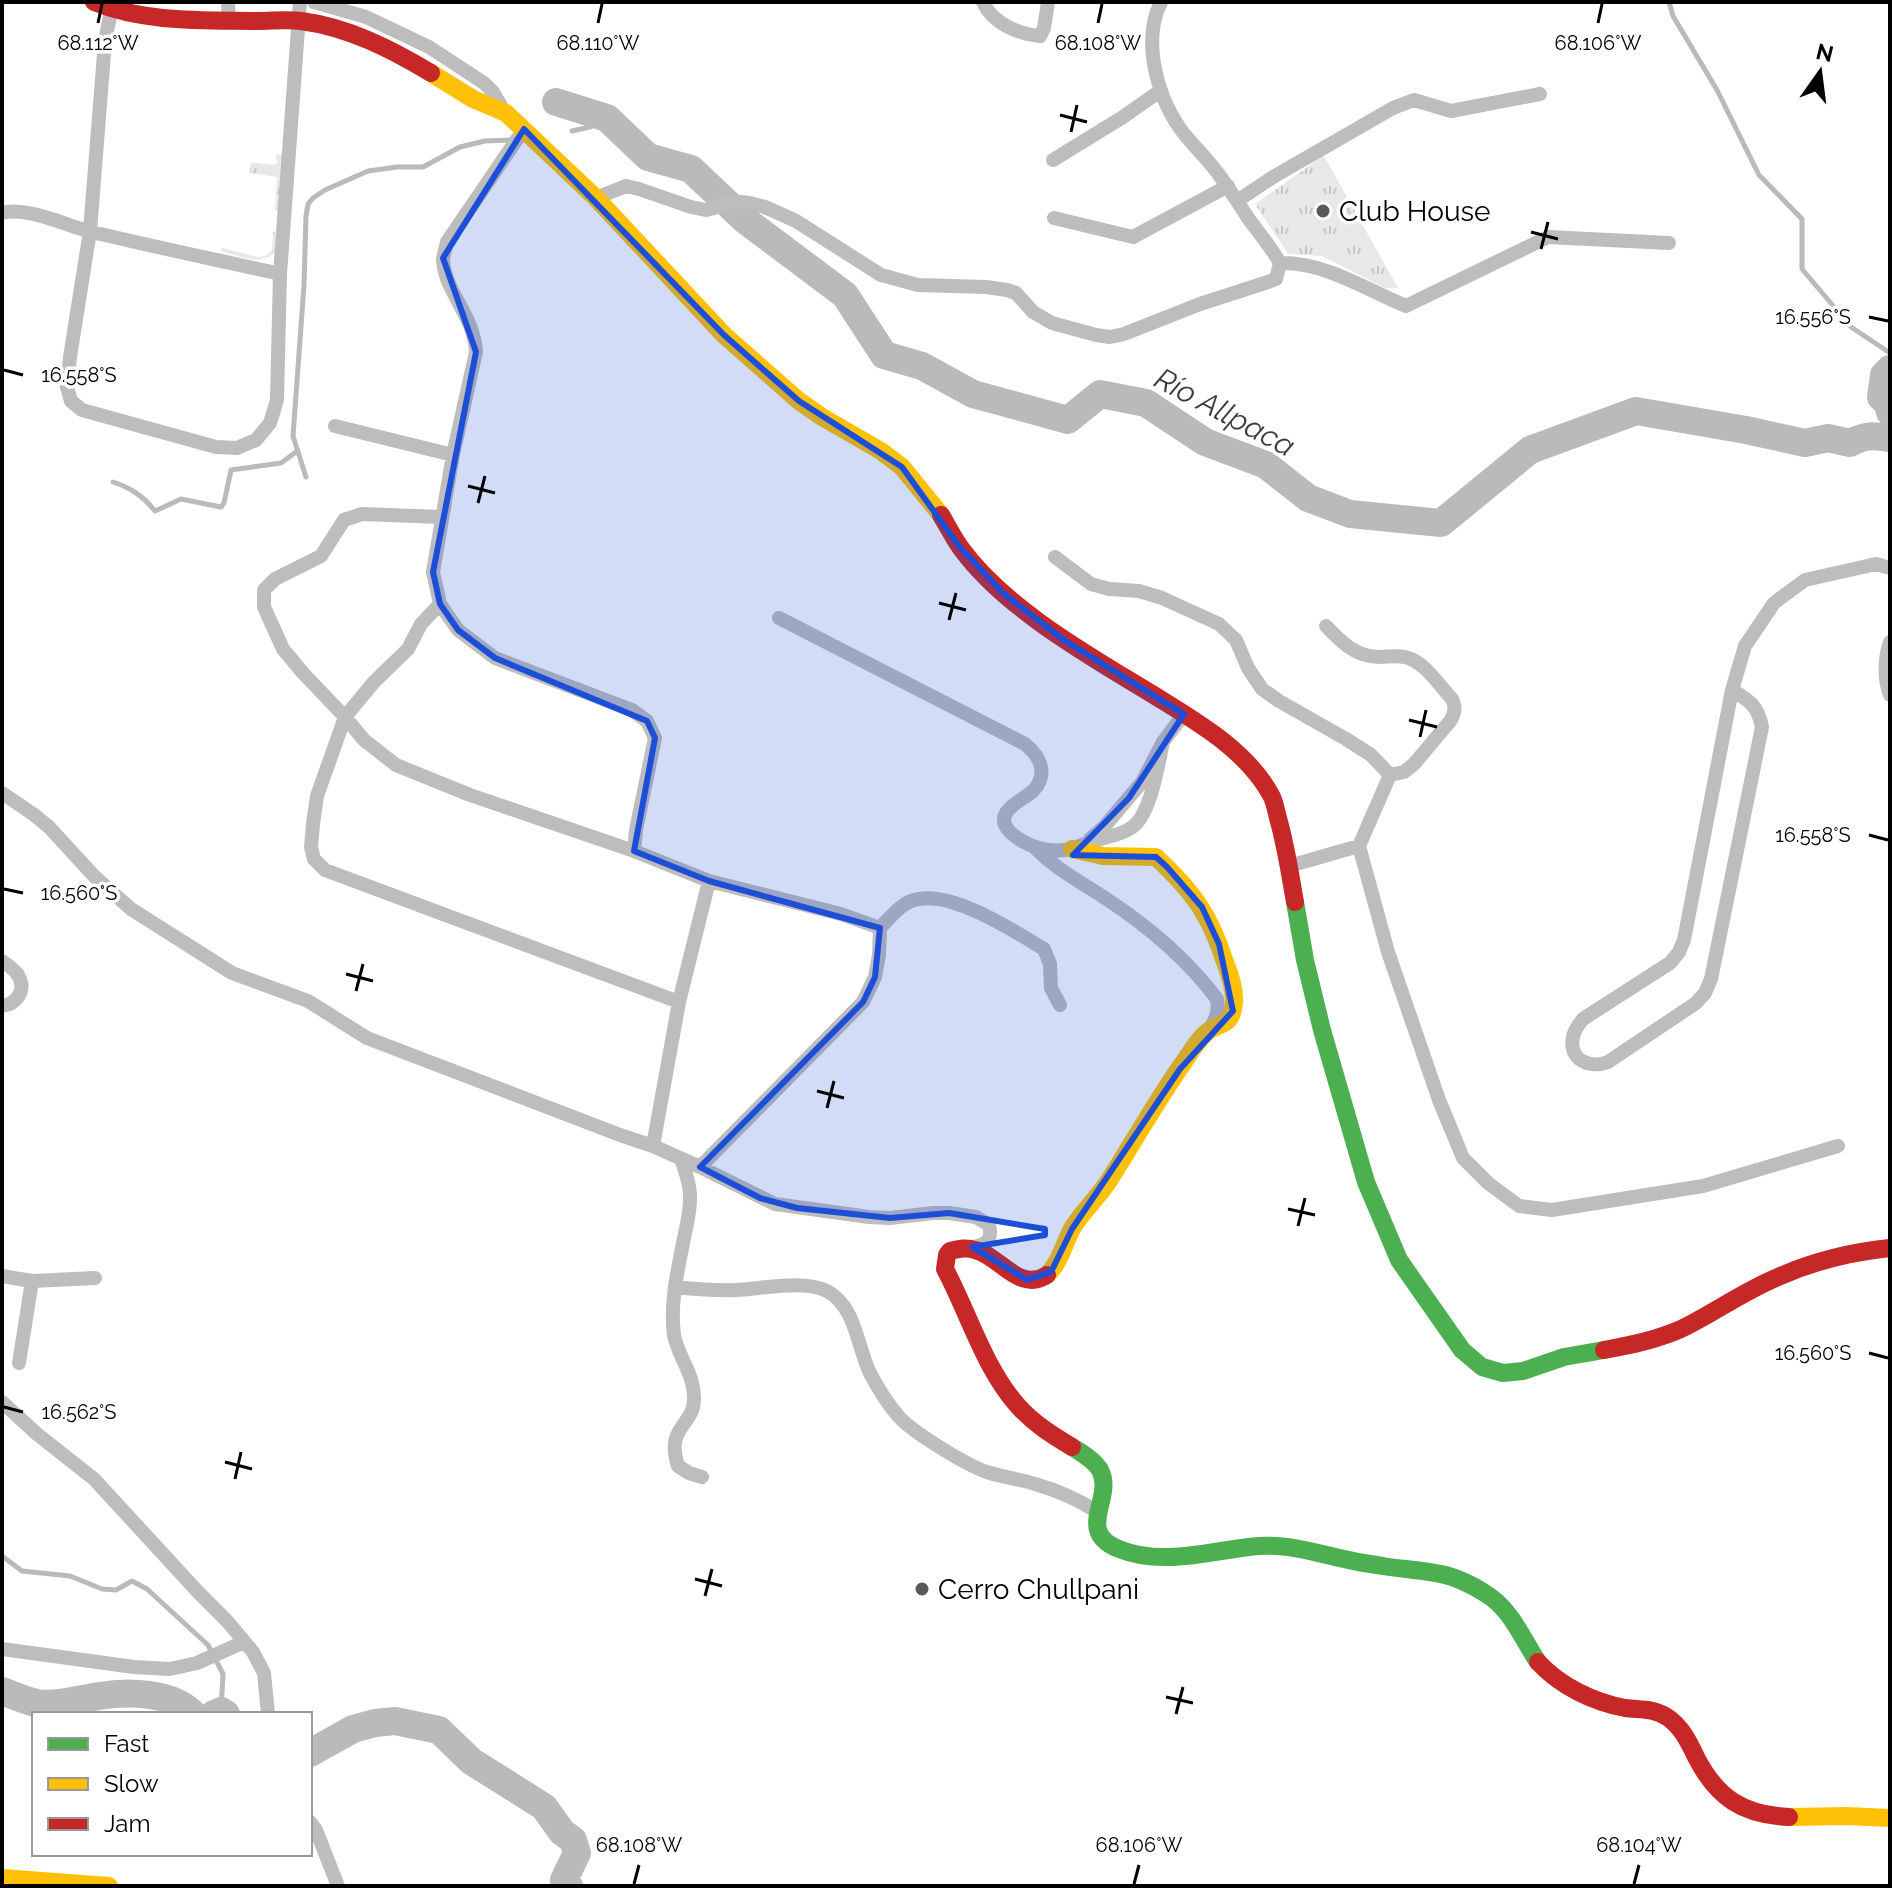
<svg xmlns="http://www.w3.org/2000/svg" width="1892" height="1888" viewBox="0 0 1892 1888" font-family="Raleway,sans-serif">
	<defs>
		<pattern id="grass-tufts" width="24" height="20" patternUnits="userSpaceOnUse" patternTransform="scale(2)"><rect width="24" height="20" fill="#e8e8e8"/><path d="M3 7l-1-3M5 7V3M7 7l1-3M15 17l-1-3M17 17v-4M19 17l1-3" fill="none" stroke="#c5c5c5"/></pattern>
	</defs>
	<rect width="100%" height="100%" fill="#fff"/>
	<path fill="url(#grass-tufts)" d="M276,154l7,1 -5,56h-3l2,-34 -27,-4 1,-11 23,3 3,-2z
		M1323,156h1l74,132h-13l-63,-32 -34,-2 -33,-50z
		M273,232l3,1 -1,19c-15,15 -36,4 -54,-1l1,-3 36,9 8,-1 6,-6z"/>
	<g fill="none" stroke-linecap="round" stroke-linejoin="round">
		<path stroke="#bababa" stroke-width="5" d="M1669,2l4,14 44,74 42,85 43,44v50l49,58 39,26
			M572,131l18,-4 17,-9
			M306,477l-13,-41 11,-151 2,-69 2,-12 5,-6 12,-8 43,-19 29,-4h26l37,-20 25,-6 26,-1
			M113,482c18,6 30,14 42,29l26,-12 40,8 3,-4 7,-33 50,-7 15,-11
			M2,1556l20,15 48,5 32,13 14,1 16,-9 15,8 61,56 15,29 -2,37"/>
		<path stroke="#bababa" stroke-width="28" d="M556,102l51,16 41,39 43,12 54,51 100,75 39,60 38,11 51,28 95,26 32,-26 46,9 59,39 61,23 42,33 42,16 91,9 89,-73 106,-39 110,19 59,13 23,-5 22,5c15,-8 24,-8 40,-5
			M1890,369l-6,6 -3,22 7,6 2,9
			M2,1691c11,4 24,10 35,12 21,3 42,-4 62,-7 29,-5 73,-4 94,18
			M214,1714l7,-3 5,3
			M310,1753l43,-24 22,-6 20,-2 44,9 32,31 73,46 18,25 11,8 4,13 -13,27 5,6"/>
		<path stroke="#bdbdbd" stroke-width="14" d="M113,2l-8,39 -15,190 -20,126 -3,30 4,14 11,9 134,37 21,1 19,-8 14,-17 7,-23 3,-126 20,-272
			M228,2l1,18
			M314,2l52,15 63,30 55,36 9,9 12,21
			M983,2c9,21 35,32 57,34l4,-8 4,-26
			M524,129l-77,113c-1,6 -4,12 -4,19 3,33 31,54 33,91l-23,103 -20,117 7,32 18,26 37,28 137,52 15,11 8,17 -19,92 -2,21 75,30
			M1053,160l70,-43 37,-26
			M596,198l30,-12 13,3 52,18 15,3 8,-2 17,-7 19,2 15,4 31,14 85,54 37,10 68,2 21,3 9,3 17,19 19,11 44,12 14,2 14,-3 76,-30 68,-22 8,-3 4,-16c-9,-16 -21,-30 -32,-45 -10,-16 -20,-31 -31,-46 -10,-13 -22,-25 -32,-37 -27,-34 -44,-93 -24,-133
			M1237,201l36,-24 120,-69 21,-8 37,11 89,-17
			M2,213c25,-7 65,13 90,19 63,15 126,28 188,42
			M1054,218l79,19 95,-51
			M1280,263c45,-1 85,26 126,43l142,-69 121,6
			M335,426l118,29
			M442,517l-80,-3 -18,6 -23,36 -46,23 -11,11v17l19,42 20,24 42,44 19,23 32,25 74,30 164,56
			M1055,557l36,27 18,5 30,2 23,7 57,26 17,16 12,28 14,21 17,12 67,38 25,16 19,20 14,-3 10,-8 37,-44c4,-8 5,-13 1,-21 -12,-13 -25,-33 -41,-40 -11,-5 -21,-2 -32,-2 -23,0 -38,-15 -53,-31
			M440,604l-19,20 -13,25 -34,33 -29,35 -28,79 -4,28 -2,23 3,12 11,11 354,132
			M779,618l246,126c15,12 24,30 8,47 -11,10 -42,21 -23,41 16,15 42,23 63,16 8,-2 15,-6 23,-8 16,-4 35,-7 44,-21 13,-20 18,-54 23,-77
			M1890,642c-6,17 -6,37 0,53
			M1732,690c18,11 26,16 30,37l-51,252 -6,14 -9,10 -88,59c-18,7 -40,-2 -35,-25 1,-7 6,-13 10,-18l87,-56 9,-11 5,-12 48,-250 13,-44 29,-43 31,-23 71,-16 14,4
			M2,793l31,21 16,13 45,49 37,33 101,64 76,28 59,37 253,97 33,11 47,21 75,37 94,13 21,1 43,-5h16l27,4 13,8c4,15 -3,20 -17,22
			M1090,839l14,-12 38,-45 21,-40 21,-28
			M1359,846l31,-71
			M1034,847c24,24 44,33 71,51 43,28 81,60 112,101 2,13 -1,20 -8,31
			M1289,866l70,-20 29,106 51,148 24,58 25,25 31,23 33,4 151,-24 135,-40
			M880,928c11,-11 22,-27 39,-29 35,-7 95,32 125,50l6,15 1,24 9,17
			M2,961c6,4 12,8 16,14 9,15 -1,29 -16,31
			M653,1146l26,-144 30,-121 132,33 39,14 -1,27 -4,22 -12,25 -163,165
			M681,1159c4,12 9,24 9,36 1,16 -4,32 -7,48 -6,30 -13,61 -9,92 4,22 21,40 20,64 0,27 -29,27 -16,67l11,7 13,4
			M2,1276l30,5
			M675,1287c20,2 40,4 61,3 25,-1 68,-11 91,1 28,15 30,53 42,80 8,16 18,32 30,46 15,16 67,48 88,55 15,5 32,7 48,12 21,6 42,15 61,27
			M19,1363l13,-82 63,-3
			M2,1402l35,32 57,45 104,113 29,29 26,31 11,21 4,41
			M2,1649l132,18 36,2 27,-6 47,-21
			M310,1822l6,8 22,56"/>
		<path stroke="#4caf50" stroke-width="18" d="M1295,902l10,58 17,70 44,152 33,78 63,90 20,17 21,6 20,-2 41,-14 40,-7
			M1072,1447c10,6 22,13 28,23 15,28 -26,61 19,79 44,18 94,1 139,-3 28,-2 50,5 77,11 16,4 32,7 48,9 22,4 51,4 72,12 13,5 26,12 37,20 22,17 31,42 46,64"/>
		<path stroke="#ffc107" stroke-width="18" d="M431,73l42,26 33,14 90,85 128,137 75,66 23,16 59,34 21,16 39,48
			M1047,1275c14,-14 17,-32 26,-48 11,-17 26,-31 37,-48 24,-38 46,-77 71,-113 8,-11 16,-26 26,-34 13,-10 25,-5 27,-29 1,-14 -4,-28 -9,-41 -16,-49 -32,-70 -69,-105l-53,-1 -31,-7
			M1789,1817l58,-1 43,2
			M2,1878l107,8"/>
		<path stroke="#c62828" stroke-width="18" d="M94,2c51,21 110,18 164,19 14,0 29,-2 43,0 47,6 90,28 130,52
			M941,515c6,10 12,22 19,32 44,61 128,108 192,147 43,27 94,55 119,101 4,7 5,16 7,23 8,28 12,56 17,84
			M1047,1275c-28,18 -47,-19 -72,-25 -9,-3 -16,-1 -25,1l-3,4 -2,14c24,45 39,99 73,137 15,17 34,29 54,41
			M1604,1350c27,-5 52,-10 77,-21 33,-16 63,-38 97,-52 36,-16 73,-25 112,-29
			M1538,1662c22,24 55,40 87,46 15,2 28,0 42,9 14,9 22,25 29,40 21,41 47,58 93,60"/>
	</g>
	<path fill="#1d4ed8" fill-opacity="0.2" stroke="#1d4ed8" stroke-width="6" stroke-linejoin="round" d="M524,129l200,206 75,66 103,66 57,79 44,47 61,47 120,74 -55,84 -56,57 83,2 11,10 35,40 17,37 14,67 -53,58 -108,160 -21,43 -24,8 -55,-33 73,-12v-6l-96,-16 -59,5 -93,-10 -37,-10 -60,-31 163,-165 12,-25 5,-49 -171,-47 -75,-30 21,-113 -8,-17 -152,-63 -37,-28 -18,-26 -7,-32 43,-220 -33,-94z"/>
	<path fill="none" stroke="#000" stroke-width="3" d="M98,23l4,-19M598,23l4,-19M1098,23l4,-19M1598,23l4,-19M1060,115l27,7M1071,132l6,-27M1531,232l27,7M1541,249l7,-27M1869,317l19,4M4,370l19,5M468,486l27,7M478,503l7,-27M939,603l27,7M949,620l7,-27M1409,720l28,7M1420,737l6,-27M1869,835l19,5M4,889l19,4M346,974l27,7M356,991l7,-27M817,1091l27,7M827,1108l7,-27M1288,1209l27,6M1298,1226l7,-28M1869,1353l19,5M4,1407l19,5M225,1462l27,7M235,1479l6,-27M695,1579l27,7M705,1596l7,-27M1166,1697l27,6M1176,1714l7,-27M634,1884l5,-19M1134,1884l5,-19M1634,1884l5,-19"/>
	<g fill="#595959" stroke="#fff" stroke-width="3">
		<circle cx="1323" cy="211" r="8"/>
		<circle cx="922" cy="1589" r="8"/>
	</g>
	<g text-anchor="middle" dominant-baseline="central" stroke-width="7" stroke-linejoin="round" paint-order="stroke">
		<g font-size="28" fill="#000" stroke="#fff" text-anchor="start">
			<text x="1339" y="211">Club House</text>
			<text x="938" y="1589">Cerro Chullpani</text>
		</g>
		<g font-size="30" font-style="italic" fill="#3d3d3d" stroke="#fff">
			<text transform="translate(1225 412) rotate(28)">Río Allpaca</text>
		</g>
	</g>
	<g font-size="20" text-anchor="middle" fill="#000" stroke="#fff" stroke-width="7" stroke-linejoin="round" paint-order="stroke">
		<text x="98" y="50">68.112°W</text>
		<text x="598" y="50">68.110°W</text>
		<text x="1098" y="50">68.108°W</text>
		<text x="1598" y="50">68.106°W</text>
		<text x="1813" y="324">16.556°S</text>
		<text x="79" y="382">16.558°S</text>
		<text x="1813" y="842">16.558°S</text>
		<text x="79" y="900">16.560°S</text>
		<text x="1813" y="1360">16.560°S</text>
		<text x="79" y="1419">16.562°S</text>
		<text x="639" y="1852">68.108°W</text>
		<text x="1139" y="1852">68.106°W</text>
		<text x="1639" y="1852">68.104°W</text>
	</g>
	<rect width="1892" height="1888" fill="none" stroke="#000000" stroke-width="8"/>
	<rect x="32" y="1712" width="280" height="144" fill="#ffffff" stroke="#999999" stroke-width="2"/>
	<rect x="48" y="1738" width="40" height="12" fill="#4caf50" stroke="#999999" stroke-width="2"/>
	<text x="104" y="1752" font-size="24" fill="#000000">Fast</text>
	<rect x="48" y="1778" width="40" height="12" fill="#ffc107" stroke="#999999" stroke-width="2"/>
	<text x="104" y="1792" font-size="24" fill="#000000">Slow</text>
	<rect x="48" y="1818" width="40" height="12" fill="#c62828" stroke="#999999" stroke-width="2"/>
	<text x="104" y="1832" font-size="24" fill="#000000">Jam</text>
	<g transform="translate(1820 72) rotate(14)" stroke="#ffffff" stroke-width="6" paint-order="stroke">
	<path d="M0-6L14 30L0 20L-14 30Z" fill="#000000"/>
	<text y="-12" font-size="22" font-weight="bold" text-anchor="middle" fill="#000000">N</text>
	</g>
</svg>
